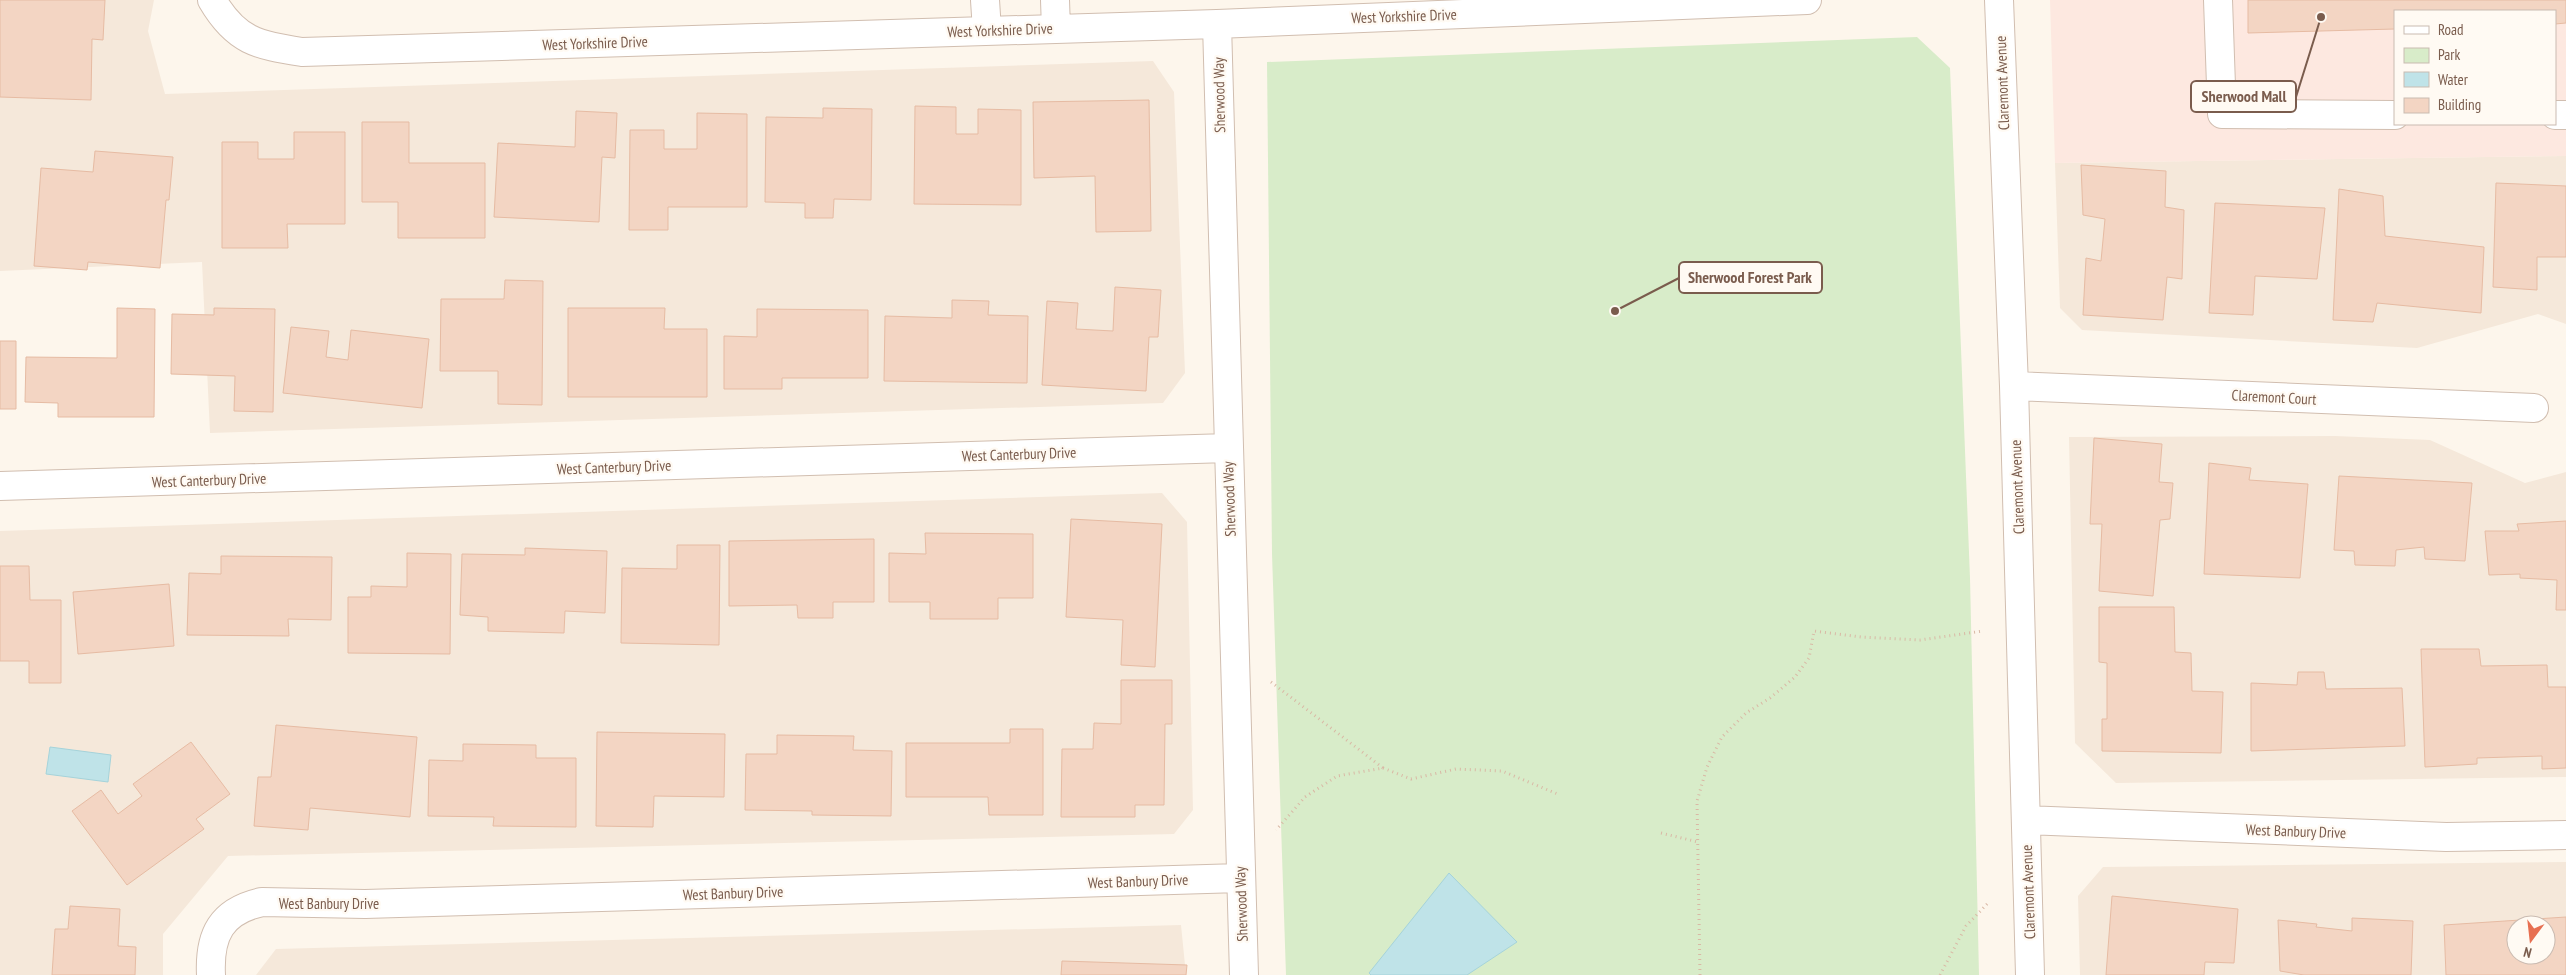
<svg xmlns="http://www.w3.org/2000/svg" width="2566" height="975" viewBox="0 0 2566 975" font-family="'PT Sans Narrow',sans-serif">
	<rect width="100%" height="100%" fill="#fdf6ec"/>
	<path fill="#f5e8da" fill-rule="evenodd" d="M0,0h154l-6,31 17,63 988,-33 21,31 11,281 -22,30 -953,30 -8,-171 -202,9z
		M2566,156v168l-28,-10 -121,34 -335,-18 -22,-22 -5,-145z
		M2335,436l95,4 95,43 41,-11v305l-450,6 -41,-40 -6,-306z
		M1162,493l25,29 6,288 -19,24 -946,22 -65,78v41h-163v-444z
		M2566,862v113h-486l-2,-79 25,-29zM2516,925h30v30h-30z
		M1181,925l5,50h-930l20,-26z"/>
	<path fill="#fde8e0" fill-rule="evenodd" d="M2050,0h516v156l-511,7zM2395,11h160v113h-160z"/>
	<path fill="#d8ecc9" d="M1917,37l33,31 20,510 9,397h-693l-14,-421 -5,-492z"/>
	<path fill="#bfe3e8" stroke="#a5d3da" d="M50,747l61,8 -3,27 -62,-8z
		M1449,873l68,69 -50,33h-96l-2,-2z"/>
	<path fill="#f3d5c3" stroke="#e6bba3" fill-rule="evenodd" d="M0,0h105l-2,40 -11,-1 -1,61 -91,-3z
		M2248,0h318v23l-11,1v-13h-160v18l-147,4z
		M1149,100l2,131 -55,1 -1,-56 -61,2 -1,-76z
		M915,106l41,1v27h22v-25l43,1v95l-107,-1z
		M823,108l49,1 -1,91 -37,-1 -1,19h-28v-15l-40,-1 1,-85 57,1z
		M576,111l41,2 -2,45 -13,-1 -3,65 -105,-5 4,-74 77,4z
		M697,113l50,1v93h-79v23h-39l1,-100h34v19h33z
		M362,122h47v41h76v75h-87v-36h-36z
		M294,132h51v92h-58l1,24h-66v-106h36v17h36z
		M95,151l78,6 -4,43h-3l-6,68 -72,-6 -1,8 -53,-4 7,-98 52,4z
		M2081,165l85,6 -1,36 19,3 -2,69 -15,-2 -4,43 -80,-5 3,-57 15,3 4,-42 -22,-4z
		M2496,183l70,3v71h-29v33l-44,-3z
		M2339,189l44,7 2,40 99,11 -3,66 -104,-10 -4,19 -40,-2z
		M2215,203l110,5 -8,71 -62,-3 -2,39 -44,-2z
		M505,280l38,1 -1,124 -44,-1v-33h-58l1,-72h63z
		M1115,287l46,3 -3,47h-9l-3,54 -104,-6 5,-84 31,2 -2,26 37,2z
		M952,300l37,1 -1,14 40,1 -1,67 -143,-2 1,-65 67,2z
		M117,308l38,1 -1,108h-96v-14l-33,-1 1,-45 91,1z
		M214,308l61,1 -2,103 -39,-1 1,-35 -64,-2 1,-60 42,1z
		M568,308h97l-1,21h43v68h-139z
		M757,309l111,1v68h-86v11h-58v-53l33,1z
		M291,327l38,4 -3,26 22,3 3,-30 78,9 -7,69 -139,-15z
		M0,341h16v68h-16z
		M2094,438l68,6 -3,38 14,1 -3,36 -10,1 -7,76 -54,-5 3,-67h-12z
		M2209,463l42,5 -2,12 59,4 -8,94 -96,-4z
		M2339,476l133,7 -7,78 -40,-2 -1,-12 -28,3 -1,16 -40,-1 -1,-14 -20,-1z
		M1071,519l91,5 -7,143 -34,-2 2,-45 -57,-3z
		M2566,521v89h-10l1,-30 -37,-2v-4l-31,1 -4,-44h34l-2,-7z
		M925,533l108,1v64h-35v21h-68v-17h-41v-49l37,1z
		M874,539v63h-41v16h-35l-1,-13 -68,1v-65z
		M677,545h43l-1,100 -98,-2 1,-75 55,1z
		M525,548l82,3 -2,62 -40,-2 -1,22 -76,-2v-14l-28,-2 2,-61 63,1z
		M407,553l44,1 -1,100 -102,-1v-56h23v-11l36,1z
		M221,556l111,1 -1,63 -43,-1 1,17 -102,-1 2,-62 32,1z
		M0,566h29l1,34h31v83h-32v-22h-29z
		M169,584l5,62 -96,8 -5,-62z
		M2099,607h75l1,45 16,1 1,38 31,1 -2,61 -119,-2v-32h5v-56l-8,-1z
		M2421,649h58l2,17 66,-1 1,22h18v81l-24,1v-13l-65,2v6l-52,3z
		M2298,672h26l2,17 76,-1 3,58 -154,5v-68l46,2z
		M1121,680h51v44h-7l-1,81h-29v12h-74l1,-68h31l1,-26 27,1z
		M276,725l141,12 -7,80 -100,-9 -2,22 -54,-4 4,-49h13z
		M1010,729h33v86h-54l-1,-18h-82v-54h104z
		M597,732l128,2 -1,63 -70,-1 -1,31 -57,-1z
		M777,735l77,1 -1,14 39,1 -1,65 -79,-1v-4l-67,-1 1,-56h31z
		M191,742l39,52 -34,25 8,10 -77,56 -55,-74 29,-21 17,24 24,-18 -9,-12z
		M463,744l73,1v13h40v69l-83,-1 1,-9 -66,-1 1,-56 34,1z
		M2112,896l126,13 -4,54 -29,-1 -1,13h-98z
		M70,906l50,3 -2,37 18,1 -1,28h-83l3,-46h13z
		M2566,917v58h-120l-2,-50zM2516,925h30v30h-30z
		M2352,918l61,3 -2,54h-107l-24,-4 -2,-51 39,4 -1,3 36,4z
		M1062,961l125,4 -1,10h-125z"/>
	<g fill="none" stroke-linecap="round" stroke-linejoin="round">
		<defs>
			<path id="minor" d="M212,0c24,41 45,45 90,52l915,-28 590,-24
				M985,0l2,31
				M1055,0l1,29
				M1999,0l15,386 16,589
				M2218,0l4,114 173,1
				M1217,24l27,951
				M2555,115h11
				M2014,386l520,22
				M0,486l1228,-38
				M2026,820l420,17 120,-2
				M211,975c-2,-40 10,-64 51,-73l103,2 875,-26"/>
		</defs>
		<use href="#minor" stroke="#d1beb0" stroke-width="30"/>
		<path stroke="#d9b8a5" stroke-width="3" stroke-dasharray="1 4" stroke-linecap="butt" d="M1271,682l112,86 -46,8 -32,21 -29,33
			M1383,768l28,11 45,-10 46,2 58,24
			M1661,833l37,9
			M1700,975l-3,-174 10,-34 15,-30 24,-24 24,-15 25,-21 14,-19 5,-27 47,6 59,3 63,-9
			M1940,975l26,-49 23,-24"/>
		<use href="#minor" stroke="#fff" stroke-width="28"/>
	</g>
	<g text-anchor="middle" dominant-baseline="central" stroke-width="4.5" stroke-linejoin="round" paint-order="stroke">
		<g font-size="15" fill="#7a5c4d" stroke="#fffaf3">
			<text transform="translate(1404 16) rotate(-2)">West Yorkshire Drive</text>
			<text transform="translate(1000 30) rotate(-2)">West Yorkshire Drive</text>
			<text transform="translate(595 43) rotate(-2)">West Yorkshire Drive</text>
			<text transform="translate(2002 83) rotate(-92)">Claremont Avenue</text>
			<text transform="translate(1219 95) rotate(-91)">Sherwood Way</text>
			<text transform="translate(2274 397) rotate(3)">Claremont Court</text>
			<text transform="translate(1019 454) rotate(-2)">West Canterbury Drive</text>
			<text transform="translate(614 467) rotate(-2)">West Canterbury Drive</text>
			<text transform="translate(209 480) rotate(-2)">West Canterbury Drive</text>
			<text transform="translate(2017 487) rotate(-92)">Claremont Avenue</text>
			<text transform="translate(1229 499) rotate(-92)">Sherwood Way</text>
			<text transform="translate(2296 831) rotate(2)">West Banbury Drive</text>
			<text transform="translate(1138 881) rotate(-2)">West Banbury Drive</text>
			<text transform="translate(2028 892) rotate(-92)">Claremont Avenue</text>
			<text transform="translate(733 893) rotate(-2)">West Banbury Drive</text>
			<text x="329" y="903">West Banbury Drive</text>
			<text transform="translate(1241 904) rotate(-92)">Sherwood Way</text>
		</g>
	</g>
	<path fill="none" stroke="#7a5c4d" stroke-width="2" d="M2321 17L2296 97M1615 311L1679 278"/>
	<g fill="#7a5c4d" stroke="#fffaf3" stroke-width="2">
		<circle cx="2321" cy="17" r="5"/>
		<circle cx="1615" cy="311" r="5"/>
	</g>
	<g fill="#fffaf3" stroke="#7a5c4d" stroke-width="2">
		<rect x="2191" y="81" width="105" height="31" rx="5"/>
		<rect x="1679" y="262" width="143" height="31" rx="5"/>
	</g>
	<g font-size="16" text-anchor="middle" font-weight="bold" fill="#7a5c4d">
		<text x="2244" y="102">Sherwood Mall</text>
		<text x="1750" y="283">Sherwood Forest Park</text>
	</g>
	<rect x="2394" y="10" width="162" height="115" fill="#fffaf3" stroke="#cabbb1"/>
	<rect x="2404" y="26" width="25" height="8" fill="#ffffff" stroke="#cabbb1"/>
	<text x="2438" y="35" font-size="15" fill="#7a5c4d">Road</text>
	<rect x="2404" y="48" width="25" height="15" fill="#d8ecc9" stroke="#cabbb1"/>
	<text x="2438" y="60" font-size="15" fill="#7a5c4d">Park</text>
	<rect x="2404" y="72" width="25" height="15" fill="#bfe3e8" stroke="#cabbb1"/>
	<text x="2438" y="85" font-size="15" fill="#7a5c4d">Water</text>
	<rect x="2404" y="98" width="25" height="15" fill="#f3d5c3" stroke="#cabbb1"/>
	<text x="2438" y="110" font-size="15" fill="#7a5c4d">Building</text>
	<g transform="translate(2531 940) rotate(195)"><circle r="24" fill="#fffaf3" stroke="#cabbb1"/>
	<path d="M0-4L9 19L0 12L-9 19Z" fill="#e76f51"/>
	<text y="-8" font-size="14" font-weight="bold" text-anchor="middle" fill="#7a5c4d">N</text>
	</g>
</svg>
